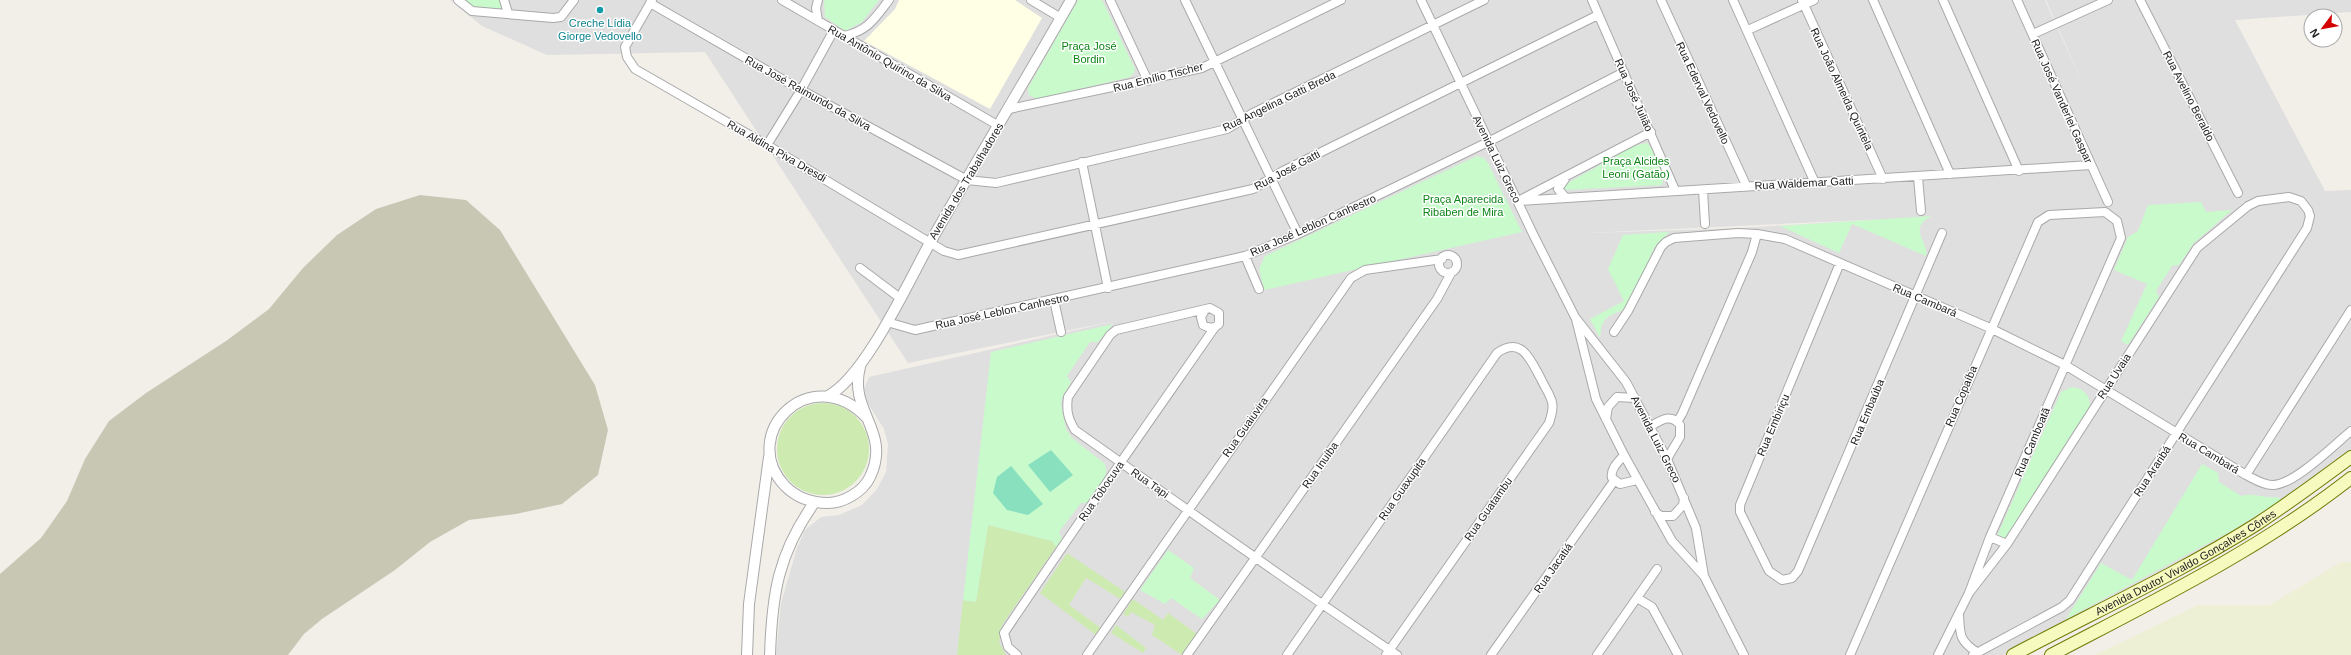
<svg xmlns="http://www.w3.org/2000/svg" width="2351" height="655" viewBox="0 0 2351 655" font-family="Arial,sans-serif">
	<rect width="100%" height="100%" fill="#f2efe9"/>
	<path fill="#e0dfdf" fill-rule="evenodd" d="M450,0h1595l48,107 -47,-107h305v12l-116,8 90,171 26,-1v269l-33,27 -199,110 -116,59h-1227l5,-52 16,-55 8,-18 16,-13 18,-2 23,-10 15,-16 9,-17 2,-28 -4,-15 -19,-30 -1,-10 5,-12 251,-57 -212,43 -203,-311 -158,3 -65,-29zM1885,219l-144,9 -153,5z"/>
	<path fill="#ffffe5" d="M899,0h116l27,18 -52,91 -126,-68 31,-32z"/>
	<path fill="#c7c7b4" d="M420,195l46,5 34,30 95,155 13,45 -10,45 -36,29 -46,10 -47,6 -39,22 -35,28 -73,49 -18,15 -16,21h-288v-81l41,-36 26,-37 18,-42 24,-38 37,-28 80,-52 43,-32 34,-41 34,-33 39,-26z"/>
	<path fill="#eef0d5" d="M2341,562h10v93h-256l103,-50h72z"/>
	<path fill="#cdebb0" d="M777 449a46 46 0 1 1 92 0a46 46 0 1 1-92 0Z
		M988,525l64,16 4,6 -54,78 -3,17 7,13h-49l6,-55 13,2z
		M1067,553l58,39 -5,7 -35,-22 1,1 -17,27 32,23 -5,7 -56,-42z
		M1133,599l30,21 5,-7 29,21 -15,21 -30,-20 3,-10 -24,-13 -3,5 -5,-3z
		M1116,625l30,23 -3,5 -32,-20z"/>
	<path fill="#c8facc" d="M464,0h36l2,9 -28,-2z
		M824,0h55l-17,22 -17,9 -20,-14z
		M1078,0h24l33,69 -1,4 -4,4 -93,22 -8,-4 -1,-7z
		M1647,143c7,7 19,32 15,42l-97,5 1,-6 7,-4 61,-34z
		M1477,156l7,2 4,5 34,69 -258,58 -5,-21 6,-13z
		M2201,202l5,10 26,-2 -38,33 -15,22 -7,1 -16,25 3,6 -31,48 -7,-4 26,-57 -33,-14 14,-33 10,-6 10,-26z
		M1931,216c-24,14 -2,25 -5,40l-74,-32 -13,29 -59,-27z
		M1669,232l-15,16 -25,58c-8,7 -21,7 -26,17 -3,5 -2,10 -3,15l-10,-19 34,-18 -16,-32 15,-34z
		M1113,324l-15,18h-8l-23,34 4,6 -9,16 -1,7 5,24 6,9 32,25c8,13 -9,29 -16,40h-7l-22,29 3,7 -6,8 -4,-6 -64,-16 -12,77 -13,-2 28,-248z
		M2072,387c11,1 18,8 18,19l-84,132 -2,1 -7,-3 64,-144z
		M2202,464l16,9 1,9 22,14c12,-4 24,3 37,1l3,3 -48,30 -167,89 35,-56 31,17z
		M1168,550l26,18 -4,10 30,22 -18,19 -31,-21 -6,6 -25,-14z"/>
	<path fill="#88e0be" d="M1051,450l22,25 -23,17 -22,-27z
		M1011,466l32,38 -15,11 -21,-5 -14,-17 4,-16z"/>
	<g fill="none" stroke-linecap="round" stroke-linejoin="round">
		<defs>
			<path id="minor" d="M458,0l14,11 81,7 8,-1 13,-17
				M504,0l4,13
				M652,0l-27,47 2,10 8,12 132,76 177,106 14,4 295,-66 30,-18 315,-156
				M782,0l217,126
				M818,0l-2,8 2,13
				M1031,0l30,18
				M1110,0l38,81
				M1185,0l113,234
				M1421,0l113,236 41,81 51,65 41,77 29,69 8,48
				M1592,0l83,190
				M1661,0l85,185
				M1733,0l82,183
				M1802,0l81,179
				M1873,0l77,174
				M1943,0l76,171
				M2017,0l91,202
				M2140,0l98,193
				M650,3l151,87 166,90 29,3 231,-54 26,-16 231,-113
				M1748,30l66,-30
				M2033,34l75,-34
				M844,36c24,-5 31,-18 45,-36
				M1009,109l193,-41 139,-68
				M767,145l34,-55 33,-60
				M1082,162l26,126
				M1918,177l3,34
				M1703,190l2,34
				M1565,197l-7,-8 7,-10
				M1522,199l129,-67
				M1518,201l573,-36
				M1439 264a9 9 0 1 1 18 0a9 9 0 1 1-18 0Z
				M1245,256l14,33
				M1840,263l-100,242v7l29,59 13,9 10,-2 6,-7 144,-338
				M860,268l40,30
				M1054,300l7,32
				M1205,310l-4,7 2,8 7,3 5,-1
				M1576,319l20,80 28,56 48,86 32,35 40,79
				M887,322l28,8 330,-74 53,-22 192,-93 134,-69
				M1614,332l14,-21 33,-64 5,-5 8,-4 64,-5 19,1 28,5 205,89 75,37 181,110c8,4 17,10 26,10 21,1 62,-40 79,-54
				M1606,419l2,-12 9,-10 18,1
				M1677,422l5,-8 70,-162 5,-18
				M1651,426c10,-6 20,-13 29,-1v12l-13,22
				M1624,455c-6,7 -14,14 -12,23l8,6 17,-4
				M2246,475l105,-165
				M1655,512l6,4h12l10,-11 1,-7
				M1990,537l17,7
				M1969,593l38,-49 190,-296 51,-42 10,-5 31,-4 12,4 7,9 2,6 -3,12 -237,372 -8,7 -89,48
				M1637,598l15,9 26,48
				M1959,614c1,21 0,27 19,39
				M1017,655l-9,-8 -4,-14c69,-103 140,-204 211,-306l4,-3v-11l-9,-5 -94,22 -6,5 -42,62c-2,13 0,22 7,33 107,76 213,152 322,225
				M1087,655l264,-377 14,-8 77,-11
				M1187,655l250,-356 14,-26
				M1287,655l210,-302c25,-18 34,8 44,26 3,7 9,15 11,23 2,7 -1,14 -3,21l-163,232
				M1491,655l123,-174
				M1597,655l60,-86
				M1850,655l188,-433 11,-7 56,-3 12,9 4,17 -131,299 -21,56 -31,62"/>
			<path id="tertiary" d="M860,367c-12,45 32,64 10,110 -7,15 -27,26 -42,26 -17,0 -31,-5 -43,-17 -48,-51 25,-127 82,-68
				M828,396c38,-20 81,-116 103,-155 46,-81 94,-160 140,-241
				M747,655l2,-51 20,-147
				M770,655c2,-61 8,-101 44,-152"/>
			<g id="secondary">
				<path id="s1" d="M2013,655c81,-43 166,-82 244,-131 32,-21 63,-44 94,-67"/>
				<path d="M2051,655c103,-54 208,-105 300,-177"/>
			</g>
		</defs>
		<use href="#minor" stroke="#a9a9a9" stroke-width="10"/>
		<use href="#tertiary" stroke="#a9a9a9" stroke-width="12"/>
		<use href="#secondary" stroke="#707d05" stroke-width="14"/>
		<use href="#minor" stroke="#fff" stroke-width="8"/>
		<use href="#tertiary" stroke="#fff" stroke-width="10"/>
		<use href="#secondary" stroke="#f7fabf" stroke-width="12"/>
	</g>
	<circle fill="#0f9aa8" stroke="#fff" stroke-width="1.5" cx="600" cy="10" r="4"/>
	<g text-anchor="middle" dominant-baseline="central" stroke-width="3" stroke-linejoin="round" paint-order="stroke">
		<g font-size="11" fill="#0d838f" stroke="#fff">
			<text x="600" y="23">Creche Lídia<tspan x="600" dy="13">Giorge Vedovello</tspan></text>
		</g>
		<g font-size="11" fill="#0c8416" stroke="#fff">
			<text x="1089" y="46">Praça José<tspan x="1089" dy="13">Bordin</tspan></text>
			<text x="1636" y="161">Praça Alcides<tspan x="1636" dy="13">Leoni (Gatão)</tspan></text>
			<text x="1463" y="199">Praça Aparecida<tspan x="1463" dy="13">Ribaben de Mira</tspan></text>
		</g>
		<g font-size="11" fill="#222" stroke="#fff">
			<text transform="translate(890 63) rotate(30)">Rua Antônio Quirino da Silva</text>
			<text transform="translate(1158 77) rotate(-14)">Rua Emílio Tischer</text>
			<text transform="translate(1842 89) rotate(65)">Rua João Almeida Quintela</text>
			<text transform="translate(808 93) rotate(29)">Rua José Raimundo da Silva</text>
			<text transform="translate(1703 93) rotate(65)">Rua Ederval Vedovello</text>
			<text transform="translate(1634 95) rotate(66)">Rua José Julião</text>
			<text transform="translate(2189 96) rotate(63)">Rua Avelino Beraldo</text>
			<text transform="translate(1279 101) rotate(-26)">Rua Angelina Gatti Breda</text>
			<text transform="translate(2062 101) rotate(66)">Rua José Vanderlei Gaspar</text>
			<text transform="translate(777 151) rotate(30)">Rua Aldina Piva Dresdi</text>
			<text transform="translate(1497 159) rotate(64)">Avenida Luiz Greco</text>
			<text transform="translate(1287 170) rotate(-28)">Rua José Gatti</text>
			<text transform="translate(966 181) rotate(-59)">Avenida dos Trabalhadores</text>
			<text transform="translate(1804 183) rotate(-3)">Rua Waldemar Gatti</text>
			<text transform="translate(1313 225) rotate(-24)">Rua José Leblon Canhestro</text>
			<text transform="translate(1925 300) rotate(23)">Rua Cambará</text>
			<text transform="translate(1002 311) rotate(-12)">Rua José Leblon Canhestro</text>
			<text transform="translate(2114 376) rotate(-57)">Rua Uvaia</text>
			<text transform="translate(1961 396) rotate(-67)">Rua Copaíba</text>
			<text transform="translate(1867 412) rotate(-67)">Rua Embaúba</text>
			<text transform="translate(1773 425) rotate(-67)">Rua Embiriçu</text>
			<text transform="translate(1245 427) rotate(-55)">Rua Guaiuvira</text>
			<text transform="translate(1656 439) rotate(63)">Avenida Luiz Greco</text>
			<text transform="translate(2032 442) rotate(-67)">Rua Camboatã</text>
			<text transform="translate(2209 453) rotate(31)">Rua Cambará</text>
			<text transform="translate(1320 465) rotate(-55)">Rua Inuíba</text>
			<text transform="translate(2152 471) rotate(-57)">Rua Araribá</text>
			<text transform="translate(1150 483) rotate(35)">Rua Tapi</text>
			<text transform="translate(1402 489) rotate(-55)">Rua Guaxupita</text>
			<text transform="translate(1101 491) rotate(-55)">Rua Tobocuva</text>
			<text transform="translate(1488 509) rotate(-55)">Rua Guatambu</text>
			<text stroke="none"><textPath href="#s1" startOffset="196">Avenida Doutor Vivaldo Gonçalves Côrtes</textPath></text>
			<text transform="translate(1553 568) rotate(-55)">Rua Jacatiá</text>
		</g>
	</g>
	<g transform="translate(2323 28) rotate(238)"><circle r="19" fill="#ffffff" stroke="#a7a7a7"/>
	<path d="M0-3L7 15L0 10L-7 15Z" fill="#d40000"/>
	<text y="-6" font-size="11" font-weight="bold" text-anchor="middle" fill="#222222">N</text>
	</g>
</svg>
